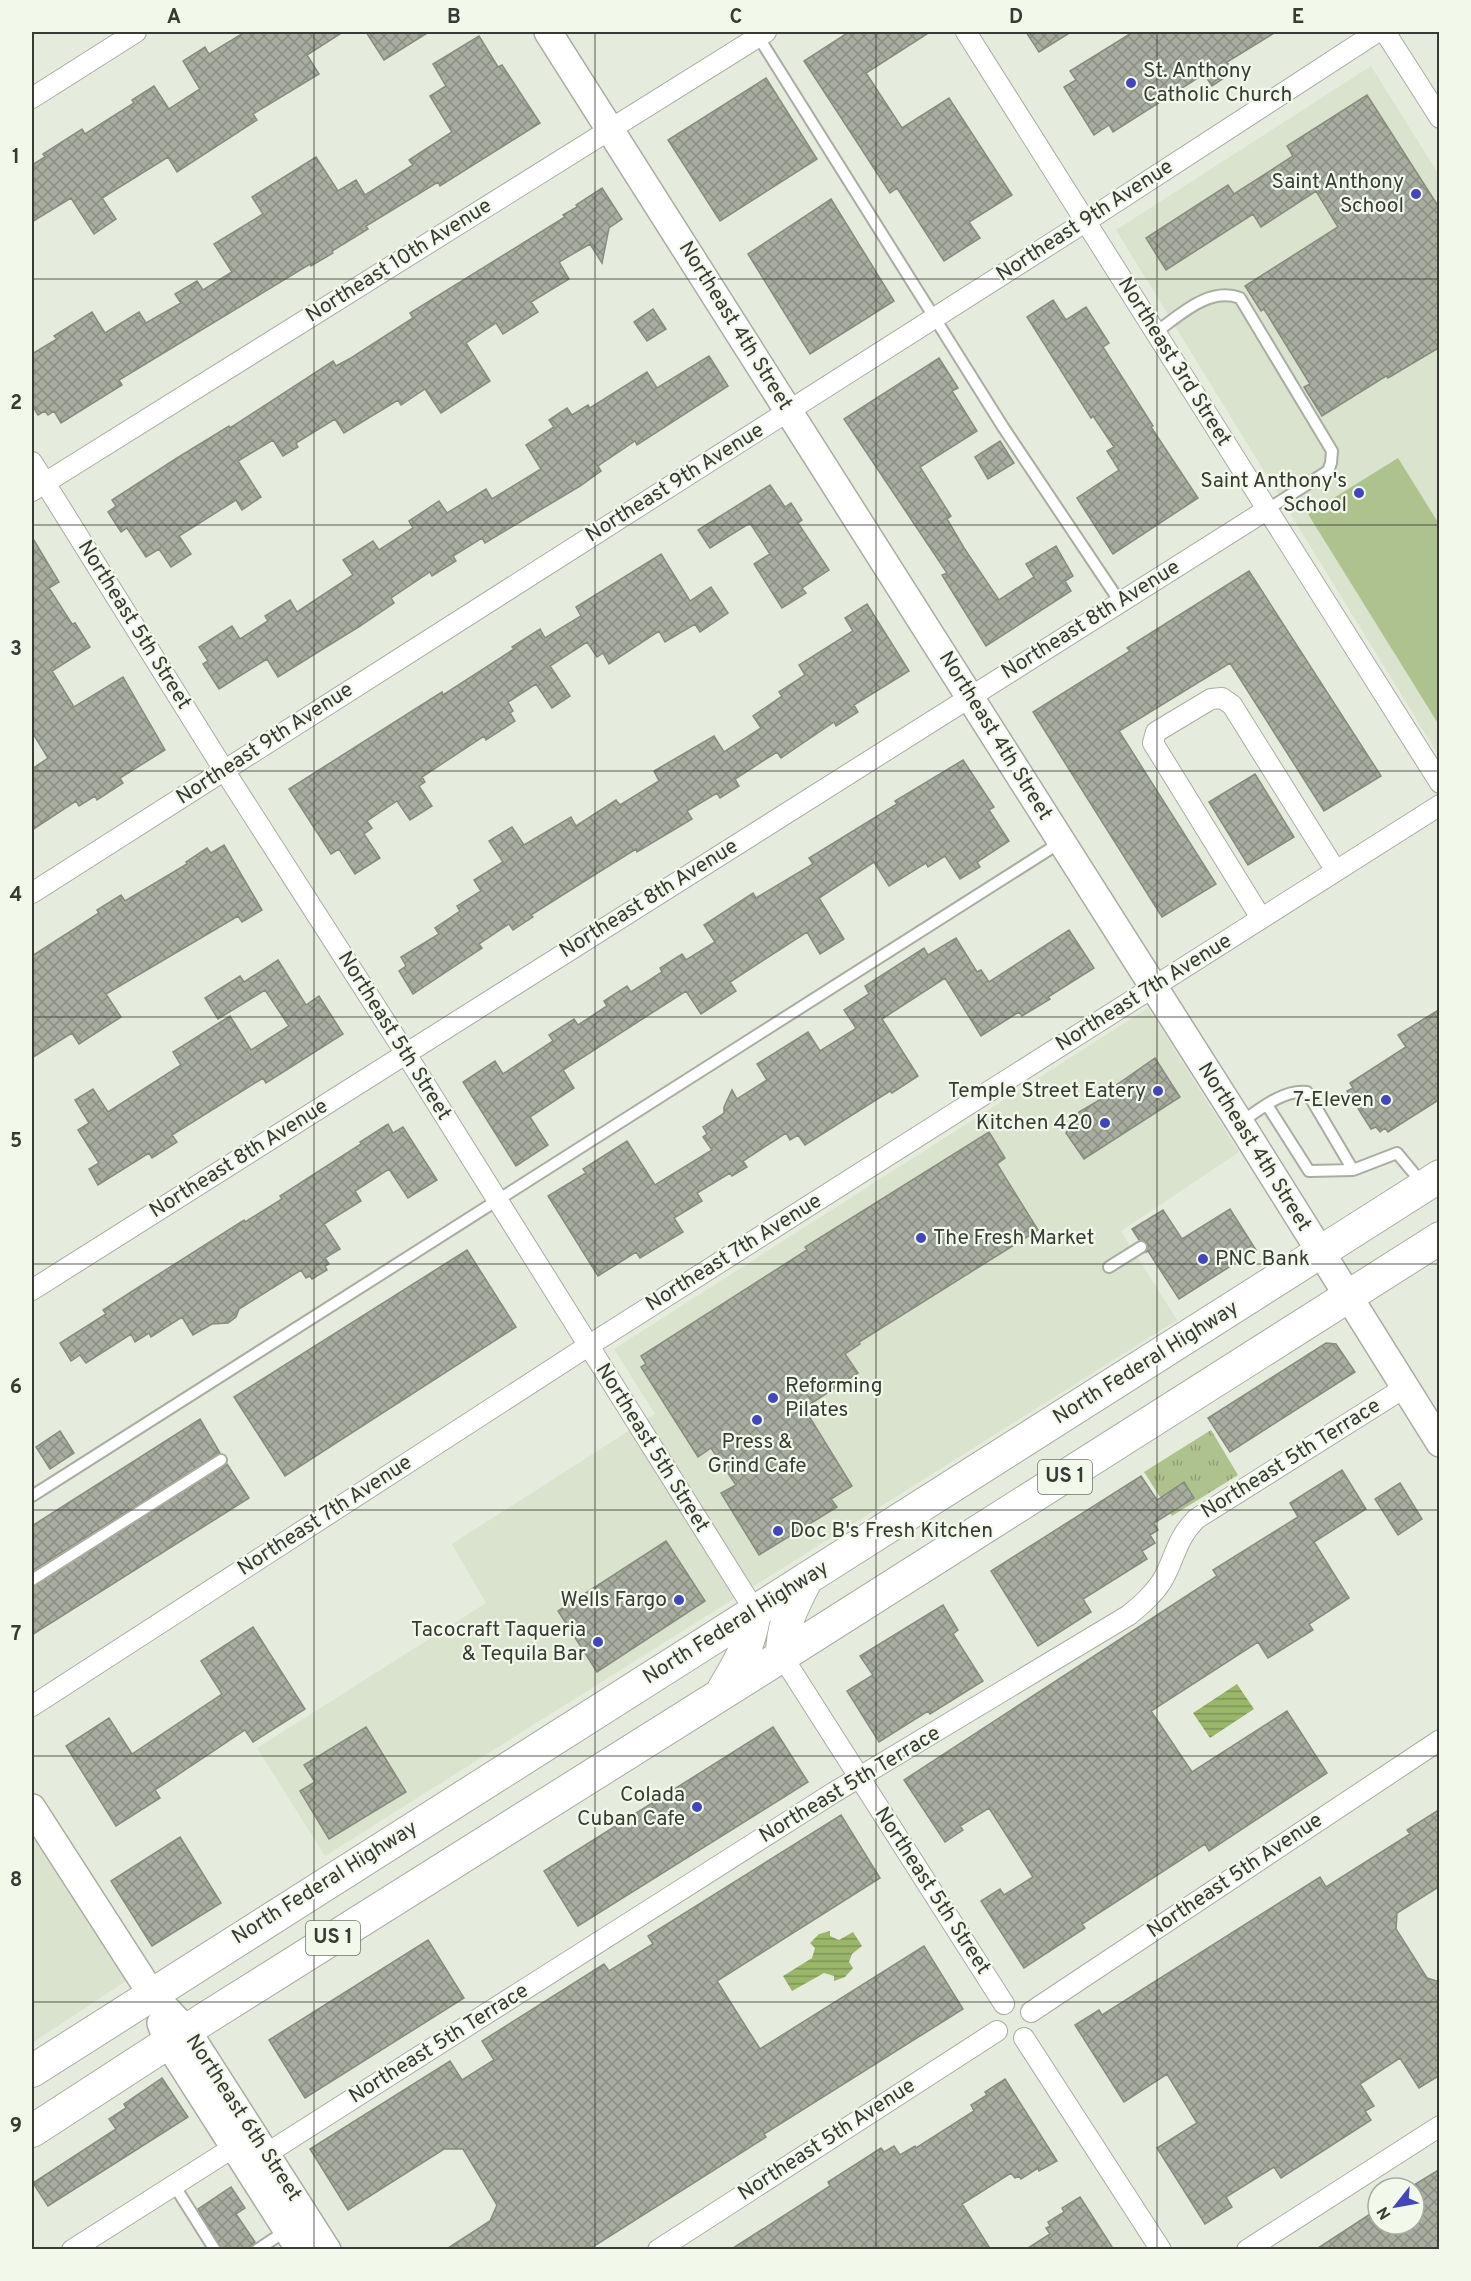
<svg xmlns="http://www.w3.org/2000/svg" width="1471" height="2281" viewBox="0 0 1471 2281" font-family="Overpass,sans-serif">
	<defs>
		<pattern id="grass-tufts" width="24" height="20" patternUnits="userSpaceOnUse" patternTransform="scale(1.5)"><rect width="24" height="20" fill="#aec28e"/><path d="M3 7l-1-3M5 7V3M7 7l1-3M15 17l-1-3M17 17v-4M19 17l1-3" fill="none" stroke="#8f9f75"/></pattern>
		<pattern id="water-rules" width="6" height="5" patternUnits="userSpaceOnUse" patternTransform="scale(1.5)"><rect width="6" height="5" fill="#9ab669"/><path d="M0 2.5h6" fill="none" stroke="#7f9557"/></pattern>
		<pattern id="building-cross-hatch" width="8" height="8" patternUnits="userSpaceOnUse" patternTransform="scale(1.5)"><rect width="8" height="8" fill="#a8ada0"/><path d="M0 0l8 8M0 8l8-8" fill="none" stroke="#8a8e83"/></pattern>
	</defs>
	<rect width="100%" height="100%" fill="#e6ecdd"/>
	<path fill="#dae3cd" d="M1371,66l68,109v581l-323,-526z
		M1148,1008l91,144 -118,79 56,89 -852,536 -68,-108 229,-145 -34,-59 203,-130 -41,-65z
		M32,1836l94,145 -94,62z"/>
	<path fill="url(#grass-tufts)" d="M1211,1430l27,45 -66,41 -28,-44z"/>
	<path fill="#aec28e" d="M1398,458l41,66v201l-131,-211z"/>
	<path fill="url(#water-rules)" d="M1237,1684l17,25 -44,29 -17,-25z
		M830,1931v5l9,4 14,-8 9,14 -10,8 -3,8 4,6 -8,9 -11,4v-5l-10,-3 -32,18 -9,-15 29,-18 3,-10 -5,-5 9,-9z"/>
	<path fill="url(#building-cross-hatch)" stroke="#868c7e" stroke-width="1.5" d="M245,32h98l-36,23 12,19 -66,40 4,6 -80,52 -9,-15 -66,41 14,21 -22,15 -23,-36 -39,24v-57l13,-8 -2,-3 39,-25 3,5 49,-31 -2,-3 22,-14 15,23 31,-20 -17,-28 22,-14 4,7z
		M366,32h63l-45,28z
		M849,32h81l-64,41 36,55 47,-30 63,97 -43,27 11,16 -36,23 -47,-73 -7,5 -86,-132z
		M1026,32h45l-32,20z
		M1133,32h143l-49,30 6,10 -21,14 -8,-12 -91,58 -4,-7 -15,10 -30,-48 12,-7 -6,-9z
		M479,36l19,31 4,-2 38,58 -100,63 -2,-4 -72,44 2,3 -36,22 1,2 -22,13 -1,-2 -191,116 3,5 -61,38 -7,-12 -6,4 -3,-4 -7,4 -6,-10v-51l25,-15 -3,-3 38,-24 13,21 34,-21 7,11 35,-20 -6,-9 22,-13 6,9 29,-18 -18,-28 49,-30 -11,-17 64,-40 22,34 18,-11 9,15 48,-30 -4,-5 43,-28 -22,-36 16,-10 -13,-22z
		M766,78l51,81 -97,62 -52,-81z
		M1367,95l73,114v138l-52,31 -2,-2 -64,40 -18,-29 6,-3 -46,-75 -3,2 -16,-25 93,-59 -22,-36 -55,36 -8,-13 -87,56 -20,-32 82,-53 6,9 59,-38 -6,-10z
		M602,188l20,31 -13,9 -7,35 -12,-19 -31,18 10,17 -38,23 7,10 -35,22 -7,-11 -30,20 24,38 -49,32 -16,-24 -24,16 -3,-5 -54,33 -9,-14 -39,24 2,4 -15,9 -10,-16 -35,21 23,36 -19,13 -6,-10 -57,36 12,18 -20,13 -12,-18 -13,8 -19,-29 -6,4 -13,-20 8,-6 -4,-6 65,-42 52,-32 1,2 103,-67 3,5 15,-8 62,-40 -3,-5 155,-96 -2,-2 14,-8 -1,-2z
		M831,199l63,102 -84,53 -62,-100z
		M1053,300l13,20 20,-13 23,36 -6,4 50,79 -2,1 47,71 -85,56 -36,-56 42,-28 -12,-19 7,-4 -21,-31 -2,2 -64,-101z
		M653,309l13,20 -19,12 -13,-19z
		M709,356l19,30 -91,59 -2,-4 -37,25 3,5 -21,15 -95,57 -3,-5 -29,18 3,5 -24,15 -2,-4 -39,26 3,5 -34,23 -82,51 -11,-18 -48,30 -16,-25 5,-3 -9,-14 33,-21 8,13 28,-18 -3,-5 25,-16 7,12 56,-37 -10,-15 30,-19 6,9 34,-22 -4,-7 30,-20 8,12 39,-24 6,10 49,-30 -15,-24 28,-18 -5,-7 18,-12 5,7 16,-10 2,3 57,-36 10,16z
		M939,358l19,30 -6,3 25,40 -57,36 31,49 -4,3 17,29 35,52 35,-23 -8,-13 30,-18 17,30 -8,5 6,10 -85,55 -44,-71 5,-2 -103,-154z
		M1000,441l14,22 -26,16 -13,-22z
		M770,485l15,22 6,-4 11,17 -4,3 31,47 -27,18 4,5 -24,15 -28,-44 16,-10 -20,-31 -40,25 -12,-18z
		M32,537l27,45 -10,6 23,36 3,-1 15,24 -38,24 22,36 49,-30 42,73 -45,28 3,5 -26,17 -2,-4 -16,10 -3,-5 -44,29v-61l16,-11 -16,-26z
		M661,554l29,47 21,-14 17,26 -28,19 -5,-8 -30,18 -6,-11 -50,33 -6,-11 -6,4 -10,-15 -37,24 20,30 -18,12 -16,-24 -28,18 5,9 -3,2 5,8 -29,19 -2,-4 -62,41 3,5 -6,4 13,20 -22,14 -13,-19 -30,20 5,7 -8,6 16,24 -25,16 -16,-25 -8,5 -42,-65 153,-97 1,3 71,-46 -2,-2 28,-18 5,9 36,-22 -5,-9z
		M1249,571l132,205 -57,35 -94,-148 -111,68 97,153 -54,33 -129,-205 97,-61 -3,-3z
		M867,604l42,67 -55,34 4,7 -22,14 -2,-4 -53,36 -4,-6 -42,27 4,7 -19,12 -3,-5 -30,18 5,8 -55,33 -1,-3 -37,23 -68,43 2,2 -20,13 -4,-6 -30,20 3,4 -69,46 -14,-23 7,-5 -5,-9 38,-23 -4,-6 25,-17 -3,-5 24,-15 -7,-11 29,-18 -14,-21 23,-14 12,18 47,-28 5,9 40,-26 4,5 39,-24 -5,-10 60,-35 10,16 37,-24 -8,-12 29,-20 -3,-4 26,-17 -6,-10 54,-34 -8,-13z
		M963,760l31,47 -5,3 20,31 -32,21 3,5 -20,12 -15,-23 -17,11 -2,-4 -37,23 -15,-24 -55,36 25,41 -24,15 -13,-22 -77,50 6,9 -35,23 -15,-23 -123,79 11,18 -44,29 18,28 -32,21 -53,-84 32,-21 8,13 50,-33 -4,-6 25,-16 4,6 29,-19 -3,-5 23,-15 4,6 31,-20 -2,-4 22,-14 4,6 29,-18 -11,-17 49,-32 3,5 57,-34 -4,-6 88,-54 -2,-3z
		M1255,774l39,63 -46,28 -39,-63z
		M224,845l38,65 -20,12 -4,-6 -132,78 15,23 -42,27 -7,-11 -40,25v-102l67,-43 -2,-3 24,-15 4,6 62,-37 -1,-2 21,-14 4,5z
		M1069,930l25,38 -46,29 2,2 -28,17 -3,-4 -38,24 -36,-58 -63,41 36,57 -26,17 -2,-2 -85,54 -7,-10 -8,5 -4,-7 -43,28 4,6 -15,9 -2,-3 -33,20 5,8 -28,17 9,14 -43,26 -4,-6 -38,24 -50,-80 38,-23 -3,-4 44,-28 28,44 57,-35 -9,-13 4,-3 -4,-7 21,-14v-6l8,-17 5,9 30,-19 -10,-16 51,-32 12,19 32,-20 4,-3 -12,-18 25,-16 -4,-8 59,-38 4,7 28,-17 21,34 4,-2 8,12z
		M278,960l28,45 13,-9 24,38 -77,49 -3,-5 -91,57 5,7 -25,16 -3,-5 -51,32 -9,-16 10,-6 -21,-33 11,-7 -14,-23 18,-11 15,23 73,-47 -8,-13 57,-36 21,34 38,-24 -24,-36 -47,29 -13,-21 35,-22 4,6z
		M1440,1009v90l-52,33 -3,-4 -5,4 -4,-5 -5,2 -24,-38 6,-3 -3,-5 56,-36 -8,-12z
		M1155,1058l25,39 -96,62 -18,-26 13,-21 24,-14 -1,-3z
		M388,1124l5,9 10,-6 34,53 -29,18 -19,-29 -34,22 6,10 -37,23 16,25 -15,9 4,6 -4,2 2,4 -15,9 -2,-3 -4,2 -5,-8 -62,39 -3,8 -8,6 -16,1 -19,11 -11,-18 -31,20 -2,-4 -14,9 -4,-8 -45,29 -6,-8 -9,6 -11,-18 46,-29 -3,-4 53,-34 88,-56 1,2 37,-23 -2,-3 81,-52 -1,-2z
		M989,1132l16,26 -8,6 41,66 -179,112 1,2 -15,10 13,19 -54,35 48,78 -21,13 6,8 -78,48 -38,-62 15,-8 -25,-37 -13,9 -57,-90 5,-3 -5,-8 166,-106 -2,-3z
		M1230,1209l26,41 -77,49 -31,-48 -2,1 2,-5 -1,-4 -8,-3 -7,-11 31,-19 19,29z
		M467,1250l49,77 -231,149 -51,-79z
		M1326,1343l10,1 19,28 -125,80 -22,-34z
		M200,1419l20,34 -188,118v-45z
		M60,1431l14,22 -24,16 -14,-22z
		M227,1464l22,34 -217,137v-48z
		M1342,1470l24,39 -52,33 35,56 -40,26 4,6 -45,28 -10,-16 -107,69 41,61 95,-61 40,62 -118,78 -4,-7 -123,80 3,4 -61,40 -43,-67 19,-12 4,6 29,-18 -44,-69 -29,18 3,4 -18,12 -41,-62 313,-204 -4,-6 85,-53 -8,-14z
		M1141,1476l16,24 27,-18 10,16 -40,25 4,7 -8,5 5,8 -13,8 5,8 -64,40 8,13 -53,34 -47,-75z
		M1400,1483l22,36 -24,16 -23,-36z
		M666,1541l39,60 -108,71 -39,-61z
		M943,1605l15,25 -5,4 30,47 -53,33 -2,-3 -49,31 -32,-51 26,-16 -13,-19z
		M253,1627l52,82 -52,33 -8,-12 -90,60 5,8 -44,28 -50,-80 43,-28 23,36 90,-60 -21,-33z
		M366,1727l40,65 -77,47 -29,-48 15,-9 -11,-17z
		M773,1727l35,55 -230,144 -34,-55z
		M1440,1809v77l-43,27 -1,16 31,49 13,4v93l-21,13 -19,-30 -40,26 14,22 -9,5 6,9 -90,58 -7,-11 -48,30 6,10 -27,17 -48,-76 40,-25 -30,-49 -43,28 -49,-77 24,-15 3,5 218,-138 6,10 84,-53 -3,-4z
		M841,1815l39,63 -163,103 43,68 164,-103 39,63 -199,125 2,3 -178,113h-143l45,-29 7,-16 -34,-56h-19l-96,61 -38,-61 140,-88 12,19 32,-20 -12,-19 122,-77 5,7 44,-27 -5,-8z
		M180,1837l41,66 -69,43 -41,-65z
		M428,1940l36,58 -159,100 -36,-58z
		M162,2078l26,39 -140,89 -15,-23 83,-54 -7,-10 17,-11 -2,-4z
		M1005,2079l52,82 -18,10 -1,-3 -17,11 -2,-3 -4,2 -4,-5 -49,31 29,46h-261l100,-64 -2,-4 53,-34 3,4 10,-6 6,9 15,-9 1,2 58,-37 -3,-6 16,-10 -2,-3z
		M1440,2169v81h-125l63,-41v15h36v-39z
		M231,2187l14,21 -9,6 19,28 -5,8h-28l-24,-41z
		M1080,2197l34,53h-89l25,-16 -4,-6 4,-2 -2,-4 16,-10 -2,-4z"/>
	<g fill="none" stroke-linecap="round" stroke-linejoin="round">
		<defs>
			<path id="lane" d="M756,33l247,394 117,175
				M1156,332c23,-16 53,-46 84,-34l92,153 -1,12 -3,8 -60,38
				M1267,1105l42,66 44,-1
				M1240,1123c19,-13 43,-34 67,-31l46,78 44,-17 25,30
				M1109,1267l32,-20
				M32,1496l1029,-654
				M32,1580l189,-120
				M174,2185l41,65
				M257,2250l30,-20"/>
			<path id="street" d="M966,32l474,751
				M1385,32l55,86
				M32,98l104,-66
				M32,462l192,308 182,284 349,557
				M32,491l734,-459
				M32,893l1053,-671 292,-190
				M1261,918l-108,-175 3,-11 55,-33 11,-1 10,7 104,166
				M32,1290l1236,-781
				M782,1656l222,348
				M32,1706l556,-360 852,-541
				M1031,2012l409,-272
				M1024,2038l137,212
				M266,2154l567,-361 296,-178c12,-10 24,-20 33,-34 13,-22 14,-42 34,-62l208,-131
				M72,2250l162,-103
				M658,2250l339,-219
				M1247,2250l193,-124"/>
			<path id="secondary" d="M548,32l692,1091 200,320
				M32,1808l119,185 36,38 140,219
				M161,2023l7,20 132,207"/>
			<path id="primary" d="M782,1656c0,-33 11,-49 25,-78
				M723,1690c17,-29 27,-44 32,-79
				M32,2071l1408,-895
				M32,2131l174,-113 576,-362 658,-418"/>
		</defs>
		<use href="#lane" stroke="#a8ada0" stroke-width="14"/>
		<use href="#street" stroke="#a8ada0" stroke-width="22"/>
		<use href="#secondary" stroke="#a8ada0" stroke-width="30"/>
		<use href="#primary" stroke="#a8ada0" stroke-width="34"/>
		<use href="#lane" stroke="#fff" stroke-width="10"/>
		<use href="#street" stroke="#fff" stroke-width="20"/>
		<use href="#secondary" stroke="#fff" stroke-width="27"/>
		<use href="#primary" stroke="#fff" stroke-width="32"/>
	</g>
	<path fill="none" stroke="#383a34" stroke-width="1.5" stroke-opacity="0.55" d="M314,32v2218M595,32v2218M876,32v2218M1157,32v2218M32,279h1408M32,525h1408M32,771h1408M32,1017h1408M32,1264h1408M32,1510h1408M32,1756h1408M32,2002h1408"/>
	<g fill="#4246bb" stroke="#f3f9ea" stroke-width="2">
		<circle cx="1131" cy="83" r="6"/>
		<circle cx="1416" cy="194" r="6"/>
		<circle cx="1359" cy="493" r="6"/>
		<circle cx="1158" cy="1091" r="6"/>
		<circle cx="1386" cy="1100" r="6"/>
		<circle cx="1105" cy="1123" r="6"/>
		<circle cx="921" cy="1238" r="6"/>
		<circle cx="1203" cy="1259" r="6"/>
		<circle cx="773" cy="1398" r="6"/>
		<circle cx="757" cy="1420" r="6"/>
		<circle cx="778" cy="1531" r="6"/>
		<circle cx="679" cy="1600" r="6"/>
		<circle cx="598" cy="1642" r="6"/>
		<circle cx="697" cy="1807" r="6"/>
	</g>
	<g text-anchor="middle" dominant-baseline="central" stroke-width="4.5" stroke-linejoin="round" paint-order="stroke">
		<g fill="#f3f9ea" stroke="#70736b" stroke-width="1.5">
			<rect x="1038" y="1460" width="54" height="34" rx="4.5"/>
			<rect x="306" y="1921" width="54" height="34" rx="4.5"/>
		</g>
		<g font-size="20" font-weight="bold" fill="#383a34">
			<text x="1065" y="1477">US 1</text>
			<text x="333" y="1938">US 1</text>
		</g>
		<g font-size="21" fill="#383a34" stroke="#f3f9ea" text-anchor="end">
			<text x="1143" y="71" text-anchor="start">St. Anthony<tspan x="1143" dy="24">Catholic Church</tspan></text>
			<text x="1404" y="182">Saint Anthony<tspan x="1404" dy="24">School</tspan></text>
			<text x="1347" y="481">Saint Anthony's<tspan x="1347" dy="24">School</tspan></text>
			<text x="1146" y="1091">Temple Street Eatery</text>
			<text x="1374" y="1100">7-Eleven</text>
			<text x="1093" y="1123">Kitchen 420</text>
			<text x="933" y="1238" text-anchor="start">The Fresh Market</text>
			<text x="1215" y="1259" text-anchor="start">PNC Bank</text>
			<text x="785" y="1386" text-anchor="start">Reforming<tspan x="785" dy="24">Pilates</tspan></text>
			<text x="757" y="1442" text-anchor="middle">Press &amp;<tspan x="757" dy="24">Grind Cafe</tspan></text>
			<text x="790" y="1531" text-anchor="start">Doc B's Fresh Kitchen</text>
			<text x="667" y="1600">Wells Fargo</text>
			<text x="586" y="1630">Tacocraft Taqueria<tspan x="586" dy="24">&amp; Tequila Bar</tspan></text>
			<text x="685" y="1795">Colada<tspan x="685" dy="24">Cuban Cafe</tspan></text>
		</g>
		<g font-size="21" fill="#383a34" stroke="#f3f9ea">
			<text transform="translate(1085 221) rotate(-33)">Northeast 9th Avenue</text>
			<text transform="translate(399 261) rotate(-32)">Northeast 10th Avenue</text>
			<text transform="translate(735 326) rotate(58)">Northeast 4th Street</text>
			<text transform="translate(1174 362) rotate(58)">Northeast 3rd Street</text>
			<text transform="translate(675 483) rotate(-32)">Northeast 9th Avenue</text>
			<text transform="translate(1091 620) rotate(-32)">Northeast 8th Avenue</text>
			<text transform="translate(134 625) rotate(58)">Northeast 5th Street</text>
			<text transform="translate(995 736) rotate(58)">Northeast 4th Street</text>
			<text transform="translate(265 744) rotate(-33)">Northeast 9th Avenue</text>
			<text transform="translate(649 899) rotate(-32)">Northeast 8th Avenue</text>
			<text transform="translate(1144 993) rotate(-32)">Northeast 7th Avenue</text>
			<text transform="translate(394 1036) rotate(58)">Northeast 5th Street</text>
			<text transform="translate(1254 1147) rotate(58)">Northeast 4th Street</text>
			<text transform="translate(239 1159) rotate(-32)">Northeast 8th Avenue</text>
			<text transform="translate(734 1253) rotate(-32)">Northeast 7th Avenue</text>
			<text transform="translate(1146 1363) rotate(-32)">North Federal Highway</text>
			<text transform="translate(652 1448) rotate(58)">Northeast 5th Street</text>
			<text transform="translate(1291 1459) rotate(-32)">Northeast 5th Terrace</text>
			<text transform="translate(325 1516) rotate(-33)">Northeast 7th Avenue</text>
			<text transform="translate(736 1623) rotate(-32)">North Federal Highway</text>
			<text transform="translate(850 1785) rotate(-31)">Northeast 5th Terrace</text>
			<text transform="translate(1235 1876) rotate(-34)">Northeast 5th Avenue</text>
			<text transform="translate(325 1883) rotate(-32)">North Federal Highway</text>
			<text transform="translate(932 1891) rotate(57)">Northeast 5th Street</text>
			<text transform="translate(439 2044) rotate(-32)">Northeast 5th Terrace</text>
			<text transform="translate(243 2118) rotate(57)">Northeast 6th Street</text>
			<text transform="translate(827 2140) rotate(-33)">Northeast 5th Avenue</text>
		</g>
	</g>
	<rect width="1471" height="2281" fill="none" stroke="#f3f9ea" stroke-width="66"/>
	<g transform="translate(1396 2206) rotate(239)"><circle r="28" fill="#f3f9ea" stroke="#a8ada1" stroke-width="1.5"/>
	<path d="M0-4.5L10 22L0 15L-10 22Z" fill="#4246bb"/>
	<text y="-9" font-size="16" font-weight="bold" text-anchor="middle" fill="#383a34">N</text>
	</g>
	<rect x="33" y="33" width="1405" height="2215" fill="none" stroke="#383a34" stroke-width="2"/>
	<g font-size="20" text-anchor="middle" font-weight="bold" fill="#383a34">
		<text x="174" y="23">A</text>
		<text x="454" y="23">B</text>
		<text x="736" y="23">C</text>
		<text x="1016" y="23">D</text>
		<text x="1298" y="23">E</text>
		<text x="16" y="163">1</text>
		<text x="16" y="409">2</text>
		<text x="16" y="655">3</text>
		<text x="16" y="901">4</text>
		<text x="16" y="1147">5</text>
		<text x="16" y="1393">6</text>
		<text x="16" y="1640">7</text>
		<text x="16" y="1886">8</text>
		<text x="16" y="2132">9</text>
	</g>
</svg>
